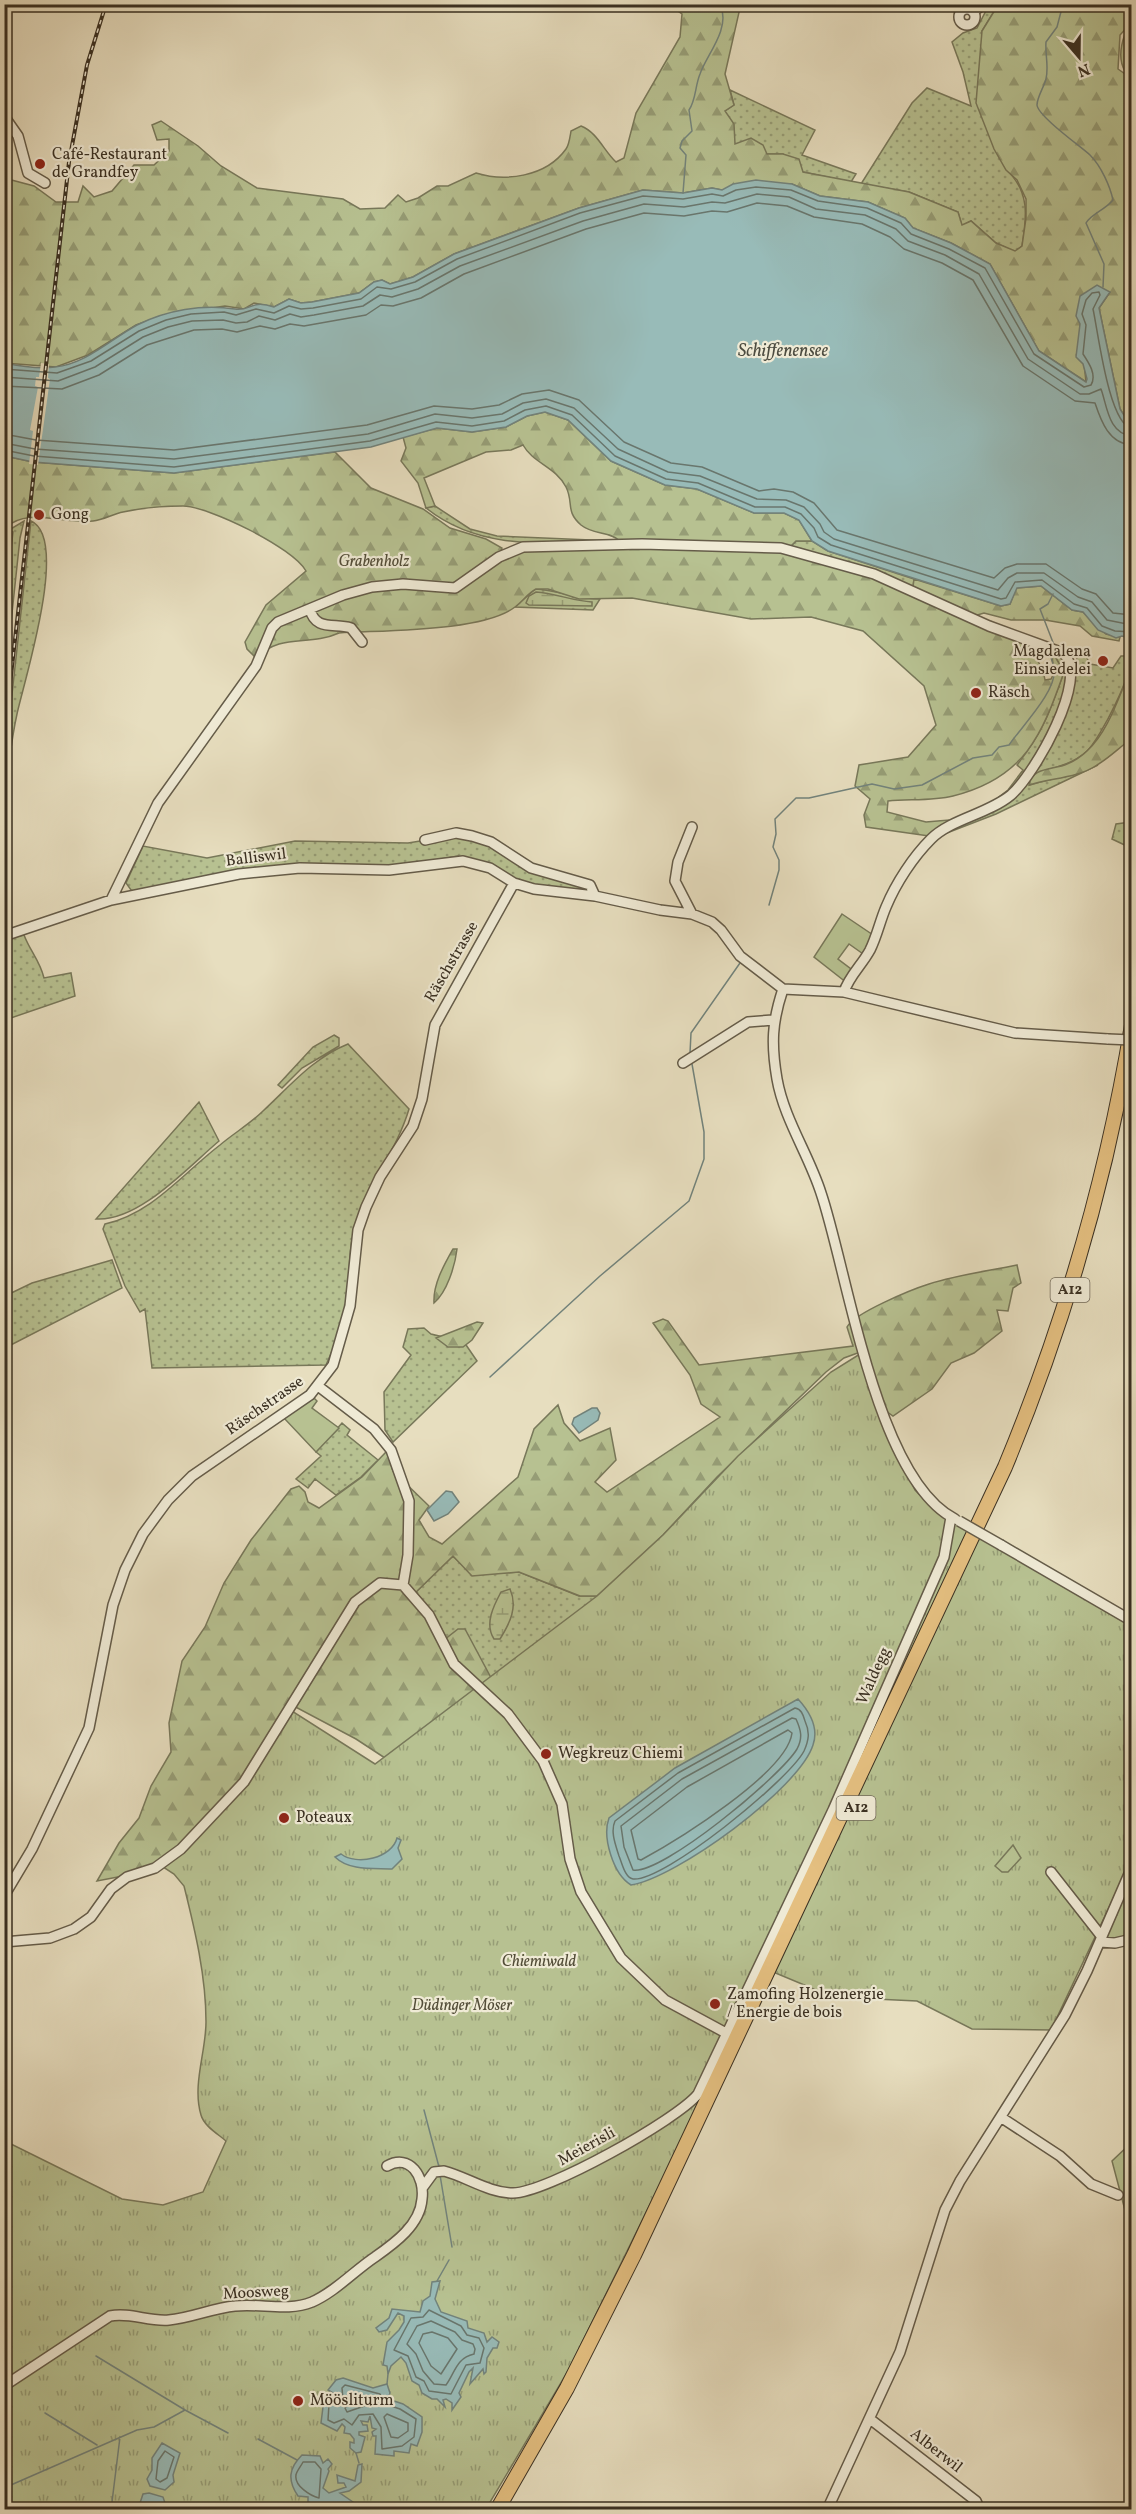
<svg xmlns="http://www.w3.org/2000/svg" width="1136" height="2514" viewBox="0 0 1136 2514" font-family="Vollkorn,serif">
	<defs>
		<pattern id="grass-dots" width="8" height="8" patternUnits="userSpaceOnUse" patternTransform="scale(1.5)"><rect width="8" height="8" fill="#b7c191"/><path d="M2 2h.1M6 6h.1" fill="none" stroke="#969d76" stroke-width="1.8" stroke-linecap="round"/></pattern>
		<pattern id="forest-firs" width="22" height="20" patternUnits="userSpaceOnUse" patternTransform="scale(1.5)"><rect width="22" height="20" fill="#b7c191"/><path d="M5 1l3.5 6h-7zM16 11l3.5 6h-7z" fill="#969d76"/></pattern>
		<pattern id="wetland-marsh" width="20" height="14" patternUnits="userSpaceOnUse" patternTransform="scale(1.5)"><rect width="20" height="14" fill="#b7c191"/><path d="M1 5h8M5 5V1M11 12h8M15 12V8" fill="none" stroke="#969d76"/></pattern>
		<pattern id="park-tufts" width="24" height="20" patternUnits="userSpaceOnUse" patternTransform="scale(1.5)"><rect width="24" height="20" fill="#b7c191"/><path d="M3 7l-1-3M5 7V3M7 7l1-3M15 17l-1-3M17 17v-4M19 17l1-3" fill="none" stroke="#969d76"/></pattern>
	</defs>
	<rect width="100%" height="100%" fill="#e7debf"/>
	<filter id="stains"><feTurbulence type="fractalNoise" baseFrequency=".00333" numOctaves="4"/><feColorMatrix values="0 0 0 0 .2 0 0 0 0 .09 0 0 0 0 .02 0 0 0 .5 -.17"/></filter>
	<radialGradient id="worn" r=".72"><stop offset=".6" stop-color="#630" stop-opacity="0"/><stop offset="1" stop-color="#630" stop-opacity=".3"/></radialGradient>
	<path fill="url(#grass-dots)" stroke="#78785a" stroke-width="1.5" d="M989,5h9l-16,26 24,138c24,23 21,47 16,77l-7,6 -19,-9 -25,-22 -9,5 -4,-14 -49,-20 -48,-8 51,-81 15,-15 44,18 -8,-34 -11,-30 11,-9 14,-5z
		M1131,23v51l-6,-3c-9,-15 -2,-36 6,-48z
		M730,90l85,40 -13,25 54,19 -5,8 -48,-10 -20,-18h-16l-32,-9 -10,-34 9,-6z
		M435,506l35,23 27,7 118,5c-66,2 -134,11 -189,-33z
		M24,521l-4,17 -15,141v-81l8,-66 -4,-2z
		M31,521c39,17 -7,160 -14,193 -6,27 -9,55 -12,82v-38z
		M796,541h16l16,10 86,28 -1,8 -123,-40z
		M535,589c23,1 41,10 65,10l-7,11 -78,-3z
		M1074,652l11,2 5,10 23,4 8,-12h8c7,13 -29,83 -42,95 -14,13 -33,17 -51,22l-6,12c23,-7 45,-10 68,-20l-102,49 -57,22 72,-37 54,-89 11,-37 1,-17 -8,-2z
		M1053,653l12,7c1,9 3,20 1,28 -10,44 -35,79 -65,112l-2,-3 9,-7 15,-20 -6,-5c26,-33 33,-54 47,-93z
		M1131,822h1l-1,26 -19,-9 4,-15z
		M457,835l30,7 33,22 71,24 -4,4 -64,-9 -65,-27 -70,12 -97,-4 -156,28 -4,-2 -5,-7 17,-37 64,12 88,-17 113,2z
		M24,935c6,16 16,26 20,43l27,-5 4,23 -70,24v-81z
		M334,1035l5,3v8l-37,22 -20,20 -4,-3 35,-38z
		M348,1044l61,65c-13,44 -45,81 -56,126 -5,20 -3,40 -5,60 -3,24 -12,48 -22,70l-174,3 -7,-59 -5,3 -15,-26 -22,-57 2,-5c48,-11 77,-50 115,-79 14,-12 30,-21 43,-34 27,-25 50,-53 85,-67z
		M199,1102l20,39c-31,26 -80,81 -123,78z
		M112,1260l10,28 -117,60v-52l27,-13z
		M424,1328l7,6 33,8 13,19 -84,81 -8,-12 -1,-38 27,-37 -8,-8 5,-18z
		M342,1423l8,7 -3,5 31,25 -17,17 -25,18 -21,-16 -7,9 -12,-9 25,-23 -5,-4z
		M453,1556l19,19 47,-3 60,24h18l-45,162 -113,-115 -23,-51z"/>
	<path fill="url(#forest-firs)" stroke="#78785a" stroke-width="1.5" d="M669,5h69l2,3 -15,66 9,31 -9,6 9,13 1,20 16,-6 12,7 4,9h16l16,5 4,13 106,20 49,20 4,13 9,-4 25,22 19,8 7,-5 4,-28v-19l-9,-19 -11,-10 -12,-21 -18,-46 6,-72 16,-26h133v18l-11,12 -2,34 14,10 -1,347 -11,-17 -21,-101 11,-16 -30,32 6,58 -47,-31 -49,-87 -39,-21 -38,-15 -8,-10 -37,-16 -48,-6 -28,-12 -70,6 -10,-2 -29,5 -40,-3 -64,18 -125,46 -41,23 -23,7 -8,-4 -8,2 -15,11 -47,9 -11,1 -12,-4 -15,8 -20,-4 -10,6 -19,-3 -61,9 -28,10 -48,30 -32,12 -52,-4v-185l30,8 22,16h22l5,-16 11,11 18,-6 22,-26h20l15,-14v-12l-12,1 -5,-15 9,-4 37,25 23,20 36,22 86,11 17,10 25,-1 13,-13 8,7 12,-4 19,-12h11l28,-13c29,9 70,4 90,-24 3,-4 4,-12 5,-18l10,-5c16,6 23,25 35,36l8,-4 12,-45 44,-76 2,-23z
		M545,412l23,8 43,41 54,24 32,4 57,24h30l15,7 13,21h-16l-6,6 -170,-6c-10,-10 -27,-6 -39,-16 -16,-14 -7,-22 -15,-38 -10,-20 -33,-24 -43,-42l-12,5 -25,2 -62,26 11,28 -9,2 -8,-25 -17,-22 5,-13 -3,-11 34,-9 35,4 34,-5 21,-11z
		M335,452l36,36 52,21 27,19 36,11 16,9 -1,3 141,-4 137,4 94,25 158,69c3,13 12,20 14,35l6,-1c7,-10 -1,-16 2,-26l11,19c-22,63 -39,106 -111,124 -20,5 -44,3 -65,5l-1,11 39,10 23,-2 2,6 -22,10 -63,-9 -2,-12 6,-16 -15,-13 4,-21 49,-8 28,-32 -12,-39 -61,-55 -52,-14 -60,2 -119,-21 -53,1 -31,-10h-12c-9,5 -13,12 -21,18 -33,25 -132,23 -176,26 -31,14 -57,-1 -83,25l-9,-9 -2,-7 21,-37 40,-34c-12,-23 -98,-65 -123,-65 -19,0 -42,2 -60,6 -10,2 -20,8 -30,9 -29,4 -65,-15 -88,7v-72l28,6 141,11z
		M914,579l87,27 9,-2 6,-16 25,-2 31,24 11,2 23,22 14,3 -1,4 -27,-5 -12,-10 -35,-6h-34l-27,-7 -10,3 -61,-29z
		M1131,669v70c-11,8 -22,19 -34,26 -19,13 -46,13 -68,20 2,-18 25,-15 38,-21 6,-2 15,-8 20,-13 22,-20 32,-56 44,-82z
		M453,1249h4c-2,17 -10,43 -23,54 -1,-19 10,-38 19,-54z
		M1017,1265l4,18 -8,5 -5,23 -11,-1 5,21 -28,22 -23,10 -19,26 -39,27 -7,-5 -23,-60 -19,7 -18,14 -109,105 -54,58 -66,61h-17l-61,-24 -47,4 -19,-20 -37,36 22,31 -6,4 8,16 18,-14h7l32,60 -112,69 -29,-19 -66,-35 -47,76 -49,53 -45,38 -52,10 22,-38 20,-25 12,-32 20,-34 -2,-29 13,-62 23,-34 19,-44 27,-43 40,-51 8,-3 6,6 3,10 11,6 43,-31 25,-26 6,20 36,35 -10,14 10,17 13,7 76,-67 16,-48 24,-24 6,18 16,18 30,-13 6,32 -21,22 12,10 113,-75 -19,-13 -11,-29 -37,-52 10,-4 5,2 31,44 154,-19 -6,-19c7,-14 66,-38 82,-43 28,-9 59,-13 88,-19z
		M477,1322l6,1 -11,17 -9,7h-15l-12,-9z
		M1131,1717v221l-27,1 23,-55z
		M1131,2143v90l-19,-72z"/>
	<path fill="url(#wetland-marsh)" stroke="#78785a" stroke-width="1.5" d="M536,592c19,1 36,9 56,10v4l-63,-1 -3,-2 3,-7z
		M510,1589c8,18 0,34 -10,50h-6c-10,-15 0,-34 7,-47z"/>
	<path fill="url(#park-tufts)" stroke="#78785a" stroke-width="1.5" d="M860,1354l22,68 33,68 21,21 195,115v235l-80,169 -79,-1 -55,-28 -84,-4 -67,-28 -198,402 -82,138h-481l-1,-363 3,-4 115,57 41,6 40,-13 23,-51c-8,-7 -22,-15 -25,-26 -9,-30 5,-63 5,-93 0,-46 -11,-92 -22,-136l-10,-12 -11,-7 46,-41 83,-115 83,53 222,-168 66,-61 75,-79 93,-84z"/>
	<path fill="#b7c191" stroke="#78785a" stroke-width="1.5" d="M842,914l34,23 -10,19 -17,-12 -11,15 17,13 -8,11 -33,-26z
		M314,1398l3,3 -5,7 27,20 -23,24 -33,-35z
		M1013,1845l8,13 -13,14h-6l-7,-6z"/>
	<path fill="#98bbb8" stroke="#72837c" stroke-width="1.5" d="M756,180l36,4 28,12 48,6 37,16 8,10 38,15 39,21 49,87 47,31 1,-3 -4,-15 -7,-7 4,-33 -4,-8 4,-20 17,-11 13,7 -11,16 21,101 11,17v213l-9,-3 -6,2 -18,-8 -15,-18 -11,-2 -31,-24 -24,2 -7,16 -9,2 -173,-55 -16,-10 -13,-21 -15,-7h-30l-57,-24 -32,-4 -54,-24 -43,-41 -23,-8 -18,4 -21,11 -34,5 -35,-4 -66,19 -197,26 -141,-11 -28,-6 -1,-93c15,3 36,6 51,4 31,-3 56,-28 82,-42 30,-15 65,-21 98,-16 15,3 15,-10 39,-2l15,-8 12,4 11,-1 47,-9 15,-11 8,-2 8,4 23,-7 41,-23 125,-46 64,-18 40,3 29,-5 10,2 11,-6z
		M592,1408h5l3,5 -2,7 -19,13 -7,-9 2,-6z
		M446,1491l6,1 7,10 -11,12 -14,7 -7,-11z
		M798,1699c11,12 21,29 15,46 -14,44 -137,133 -182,140 -18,-11 -29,-48 -22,-67l66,-50z
		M397,1838l4,2 -3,8 4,11 -10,10c-18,-1 -43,2 -57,-12l6,-3c16,12 51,4 56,-16z
		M440,2281l-5,18 6,13 26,9 1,7 16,5 3,9 5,-5 7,5 -2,6h-4l-6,10 -1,14 -2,2 -1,-5 -13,15 3,-16 -4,4 -10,21 2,4 -9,13v-7l-6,-4 -3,1 2,7 -8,-8h-5l-10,-6 -3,-8 -7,-4 -6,-18 -5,-6 -10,9 -3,8 -1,-8 -4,-1 4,-23 12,-12 5,-8v-6l-6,-3 -11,17 -8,2 -3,-4 13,-10 3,-9 28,3 3,-11 7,-5 2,-14z
		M343,2378l30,10 14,-4 3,9 -2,6 15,5 19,13v15l-5,14 -6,-2 -2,9 -15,-2v5l-19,-2 1,-18h-3l-1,-4 4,-3 -4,-1 -2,-12 -2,6 -7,-1 2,4h4l1,6 -9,1v3l6,2 -4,15 -5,1 -6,-5v-6l4,1v-4l-4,-5 -6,-1 1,-6 -3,-3 -5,7 -16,-8 3,-24 5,-5 7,4 2,-2 -10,-6 8,-10z
		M162,2443l18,10 -7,22 1,7 -9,8 -15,-4 -3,-7 5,-9v-12z
		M302,2455l18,1 3,7 5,-4 4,5 -4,5 1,2 -6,17 6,5 17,-6 -2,-4h-6l-1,-8 18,6 3,-16 4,-1 -1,18 -12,9 -9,2 13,9 -1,7h-38l1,-5 -7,-2v-5l-10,-1c-11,-16 -9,-28 4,-41z
		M149,2493l14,4 4,12h-29l5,-15z"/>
	<path fill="#e7debf" d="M41,363l8,1 -1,14 2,1 -12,86 -9,-1 4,-33 -3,-1 8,-43 -3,-1 1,-9h3z"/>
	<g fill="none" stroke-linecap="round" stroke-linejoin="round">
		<path stroke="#69766d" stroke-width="1.5" d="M4,369l53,4 34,-12 48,-30 27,-11 25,-6 33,-2 12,3 20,-6 18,4 15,-7 12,3 12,-1 48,-9 16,-12 14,2 24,-7 42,-23 123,-46 63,-17 40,3 29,-5 11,2 13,-6 20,-3 35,3 27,11 49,7 34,15 10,11 38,15 36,19 49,86 50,33 7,-2c6,-10 -2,-22 -8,-31l3,-29 -4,-11 4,-14 6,-7 7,-1 1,3 -7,14c5,22 16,117 39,119
			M4,377l54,4 37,-14 48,-30 25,-10 24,-6 31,-1 13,3 11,-1 12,-6 16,4 15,-6 11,3 13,-2 49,-9 17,-11 12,2 26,-8 42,-23 123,-45 61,-17 40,3 28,-5 13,1 32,-9 32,3 27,12 49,6 31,14 12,12 37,14 34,19 49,85 52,35h9l12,-5c6,16 7,45 31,47
			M4,386l58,3 37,-14 48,-30 47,-15 28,-1 15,3 23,-6 15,3 15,-5 14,2 62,-11 15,-10 12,1 28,-8 43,-24 122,-45 58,-16 40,3 28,-5 15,1 30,-9 30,3 27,11 48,7 28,13 14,12 38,14 31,17 50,86 52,35 20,2c6,18 14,41 37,42
			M4,434l32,6 138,10 193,-25 67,-19 38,3 27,-4 23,-11 27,-4 30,10 45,42 47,21 31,4 57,24 15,-2 19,3 21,11 23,27 157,48 11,-10 12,-4h29l36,25 14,5 17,19 19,2
			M4,443l31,6 139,10 194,-25 67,-20 37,4 30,-4 21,-11 23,-4 28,9 44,41 50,23 32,4 57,23 29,1 18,7 16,17 4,8 10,7 164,51 10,-12 9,-5h27l34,24 14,5 15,18 25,5
			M4,450l30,6 140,11 196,-26 66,-19 36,4 32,-5 21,-11 21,-4 26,9 43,41 51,23 32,4 57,24h30l16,7 13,14 4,9 13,8 170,54 5,-1 9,-16 27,-2 32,24 13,4 15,18 13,5 17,1
			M795,1708c6,1 8,6 10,13 5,11 4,19 -1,30 -15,29 -140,131 -171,128 -8,-1 -11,-16 -14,-23 -3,-10 -9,-24 -4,-35l63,-48z
			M792,1718l4,1c5,11 7,19 1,30 -16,27 -135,126 -164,121l-9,-23 -3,-21 61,-47z
			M788,1730l4,3c-5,40 -116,108 -151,127l-3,-1 -7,-29 56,-43z
			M429,2310l32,16 6,9 12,3 5,10 -4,15 -14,2 -15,29 -22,-3 -5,-10 -8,-4 -8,-21 -14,-6 17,-32 12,-1z
			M431,2321l24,11 7,8 11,4 2,5 -1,5c-18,4 -19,19 -28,31l-12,-1 -11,-13 -7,-17 -9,-10 10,-18z
			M432,2332l16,6 9,11 -16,25 -10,-8 -12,-23 4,-9z
			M345,2385l35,9 5,10 15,5 16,10 -2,18 -12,9 -20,3 -1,-22 -8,-13 -14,1 -7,10 -8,-6 -10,4 -6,-3 1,-16 14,-4 -1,-12z
			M353,2397l10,1 7,6 -23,8 -2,-4z
			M387,2414l21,9v8l-10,7 -7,-1 -7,-20z
			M165,2451l9,6 -7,21 -7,4 -4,-3 2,-18z
			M303,2462h12l6,7 -2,29c-8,-2 -25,-12 -23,-23 0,-3 5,-9 7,-13z"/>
		<path stroke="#72837c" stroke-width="1.5" d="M1063,4l-6,23 -11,15c-1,13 3,24 0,37 -2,8 -9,18 -9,26 1,11 43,41 53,50 11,11 20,31 23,45 -8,10 -22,14 -27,23l18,41 -1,23
			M683,193l3,-38 -6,-7 2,-7 10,-10 -3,-21c7,-10 6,-24 11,-36 6,-18 30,-45 21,-66
			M5,540l4,28
			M1053,594l-5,10 -8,5 14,36
			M769,905l10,-35v-10l-6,-13 3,-13 -1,-15 21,-21h13l63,-14 22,5 28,-4 51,-27 19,-3 7,-8 10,-2c13,-19 49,-55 45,-77 -1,-6 -3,-7 -3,-13
			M690,1053l1,-20 49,-70
			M490,1377l110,-101 89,-75 15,-42v-27l-12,-68
			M424,2110l15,57
			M440,2175l12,72
			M437,2281l12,-21
			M96,2356l89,54
			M387,2384l1,-10
			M45,2413l52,32
			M258,2439l39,21
			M356,2453l3,10
			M4,2488l133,-58 17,-3 31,-17 43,23
			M111,2510l9,-73"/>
		<defs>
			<path id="minor" d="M959 17a8 8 0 1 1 16 0a8 8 0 1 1-16 0Z
				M973,12l11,-8
				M4,116l14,20 10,37 17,10
				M310,609c5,22 24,14 41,19l11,14
				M692,827l-14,35 -3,19 17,33
				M425,840l31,-7 16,3 19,6 40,26 59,17 5,11
				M111,900l47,-97 98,-137 16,-38 6,-6 65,-27 29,-8 31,-3 52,4 44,-31 24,-10 119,-3 139,4 93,26 115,52 74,27c28,24 -29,122 -52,142 -23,19 -60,24 -80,44 -18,18 -35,44 -45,68 -6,14 -9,29 -16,43 -8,15 -21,26 -26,42
				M4,936l107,-36 128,-26 61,-6 89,2 74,-9 27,7 24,15 20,6 61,7 65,14 32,4 20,8 9,8 19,26 43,33 61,3 171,41 93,6
				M783,989c-11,33 -12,55 -6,90 7,40 32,76 44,114 27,80 55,286 134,326
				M683,1063l65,-41 25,-2
				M318,1386l56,43 17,21 18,51 -1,54 -5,30
				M1001,1545l131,76
				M1051,1872l51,65
				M4,1896l28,-47 57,-121 24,-123 12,-35 18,-36 25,-34 24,-24 118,-81 23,-30 17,-59 8,-76 8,-23 14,-30 33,-51 9,-27 13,-74 79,-142
				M4,1942l46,-4 24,-9 17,-12 20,-28 16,-12 28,-9 26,-19 63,-67 111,-180 25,-19 23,2 26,30 25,49 54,50 35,47 19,43 8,55 11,33 40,66 44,42 61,33
				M1100,1942l15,1 17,-4
				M1002,2118l58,38 31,28 27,11
				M423,2187l11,-15 10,-1c23,6 45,22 69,22 33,0 164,-73 185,-99l135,-284 111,-253 7,-40
				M4,2386l106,-70c20,-4 39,6 59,4 22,-2 44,-12 66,-14 26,-3 52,6 77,-4 23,-10 42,-31 63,-45 20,-14 45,-32 47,-58 3,-22 -12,-46 -35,-33
				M870,2419l106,82 4,9
				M827,2510l73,-158 45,-142 15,-29 105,-166 22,-44 45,-104"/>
			<path id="highway" d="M497,2510l70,-122 67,-133 371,-788c59,-142 102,-290 127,-442"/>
		</defs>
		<use href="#minor" stroke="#655c49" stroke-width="12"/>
		<use href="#highway" stroke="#3a3022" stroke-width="16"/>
		<use href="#minor" stroke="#efead5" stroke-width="9"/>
		<use href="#highway" stroke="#e4bf80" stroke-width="14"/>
		<defs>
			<path id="rail" d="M4,737l65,-575 18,-97 19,-61"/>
		</defs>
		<use href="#rail" stroke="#3a3022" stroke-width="4"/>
		<use href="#rail" stroke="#efead5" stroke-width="1.5" stroke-dasharray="4.5" stroke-linecap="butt"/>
		<defs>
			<path id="minor-bridge" d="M1108,1039l24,1
				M959,1521l42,24"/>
		</defs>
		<use href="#minor-bridge" stroke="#655c49" stroke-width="12" stroke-linecap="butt"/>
		<use href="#minor-bridge" stroke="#efead5" stroke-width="9"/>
	</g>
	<g fill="#8f2418" stroke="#efead5" stroke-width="2">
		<circle cx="40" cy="164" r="6"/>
		<circle cx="39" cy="515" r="6"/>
		<circle cx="1103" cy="661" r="6"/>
		<circle cx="976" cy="693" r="6"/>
		<circle cx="546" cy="1754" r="6"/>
		<circle cx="284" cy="1818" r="6"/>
		<circle cx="715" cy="2004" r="6"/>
		<circle cx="298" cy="2401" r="6"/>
	</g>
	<g text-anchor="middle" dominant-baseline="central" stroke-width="4.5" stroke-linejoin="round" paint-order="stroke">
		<g fill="#efead5" stroke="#706858" stroke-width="1.5">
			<rect x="1050.5" y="1278" width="39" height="24" rx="4.5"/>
			<rect x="836.5" y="1796" width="39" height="24" rx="4.5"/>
		</g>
		<g font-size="15" font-weight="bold" fill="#3a3022">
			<text x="1070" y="1290">A12</text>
			<text x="856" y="1808">A12</text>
		</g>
		<g font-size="16" fill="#3a3022" stroke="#efead5" text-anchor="start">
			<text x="52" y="155">Café-Restaurant<tspan x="52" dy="18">de Grandfey</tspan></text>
			<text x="51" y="515">Gong</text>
			<text x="1091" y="652" text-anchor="end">Magdalena<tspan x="1091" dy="18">Einsiedelei</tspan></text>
			<text x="988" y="693">Räsch</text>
			<text x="558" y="1754">Wegkreuz Chiemi</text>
			<text x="296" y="1818">Poteaux</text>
			<text x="727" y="1995">Zamofing Holzenergie<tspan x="727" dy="18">/ Energie de bois</tspan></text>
			<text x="310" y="2401">Möösliturm</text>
		</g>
		<g font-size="16" font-style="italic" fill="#534d38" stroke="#efead5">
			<text x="374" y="562">Grabenholz</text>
			<text x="539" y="1962">Chiemiwald</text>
			<text x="462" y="2006">Düdinger Möser</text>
		</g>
		<g font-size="16" fill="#3a3022" stroke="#efead5">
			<text transform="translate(256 858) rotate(-7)">Balliswil</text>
			<text transform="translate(452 962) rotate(-60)">Räschstrasse</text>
			<text transform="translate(265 1406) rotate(-35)">Räschstrasse</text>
			<text transform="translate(874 1676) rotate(-66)">Waldegg</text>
			<text transform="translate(587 2147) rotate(-29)">Meierisli</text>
			<text transform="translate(256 2293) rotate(-3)">Moosweg</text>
			<text transform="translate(936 2451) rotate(38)">Alberwil</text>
		</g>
		<g font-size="18" font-style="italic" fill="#4d4c40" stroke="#efead5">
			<text x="783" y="351">Schiffenensee</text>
		</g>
	</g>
	<rect width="1136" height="2514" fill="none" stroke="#e7debf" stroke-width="24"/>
	<rect x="6" y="6" width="1124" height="2502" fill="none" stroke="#3a3022" stroke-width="3"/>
	<rect x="12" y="12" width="1112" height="2490" fill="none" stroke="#3a3022" stroke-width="1.5"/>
	<g transform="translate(1079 57) rotate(160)" stroke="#efead5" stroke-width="4.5" paint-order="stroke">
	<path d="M0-4.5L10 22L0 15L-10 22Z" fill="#3a3022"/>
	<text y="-9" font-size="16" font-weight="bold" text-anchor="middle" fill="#3a3022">N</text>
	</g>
	<rect width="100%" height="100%" filter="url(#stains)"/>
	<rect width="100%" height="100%" fill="url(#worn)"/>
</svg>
